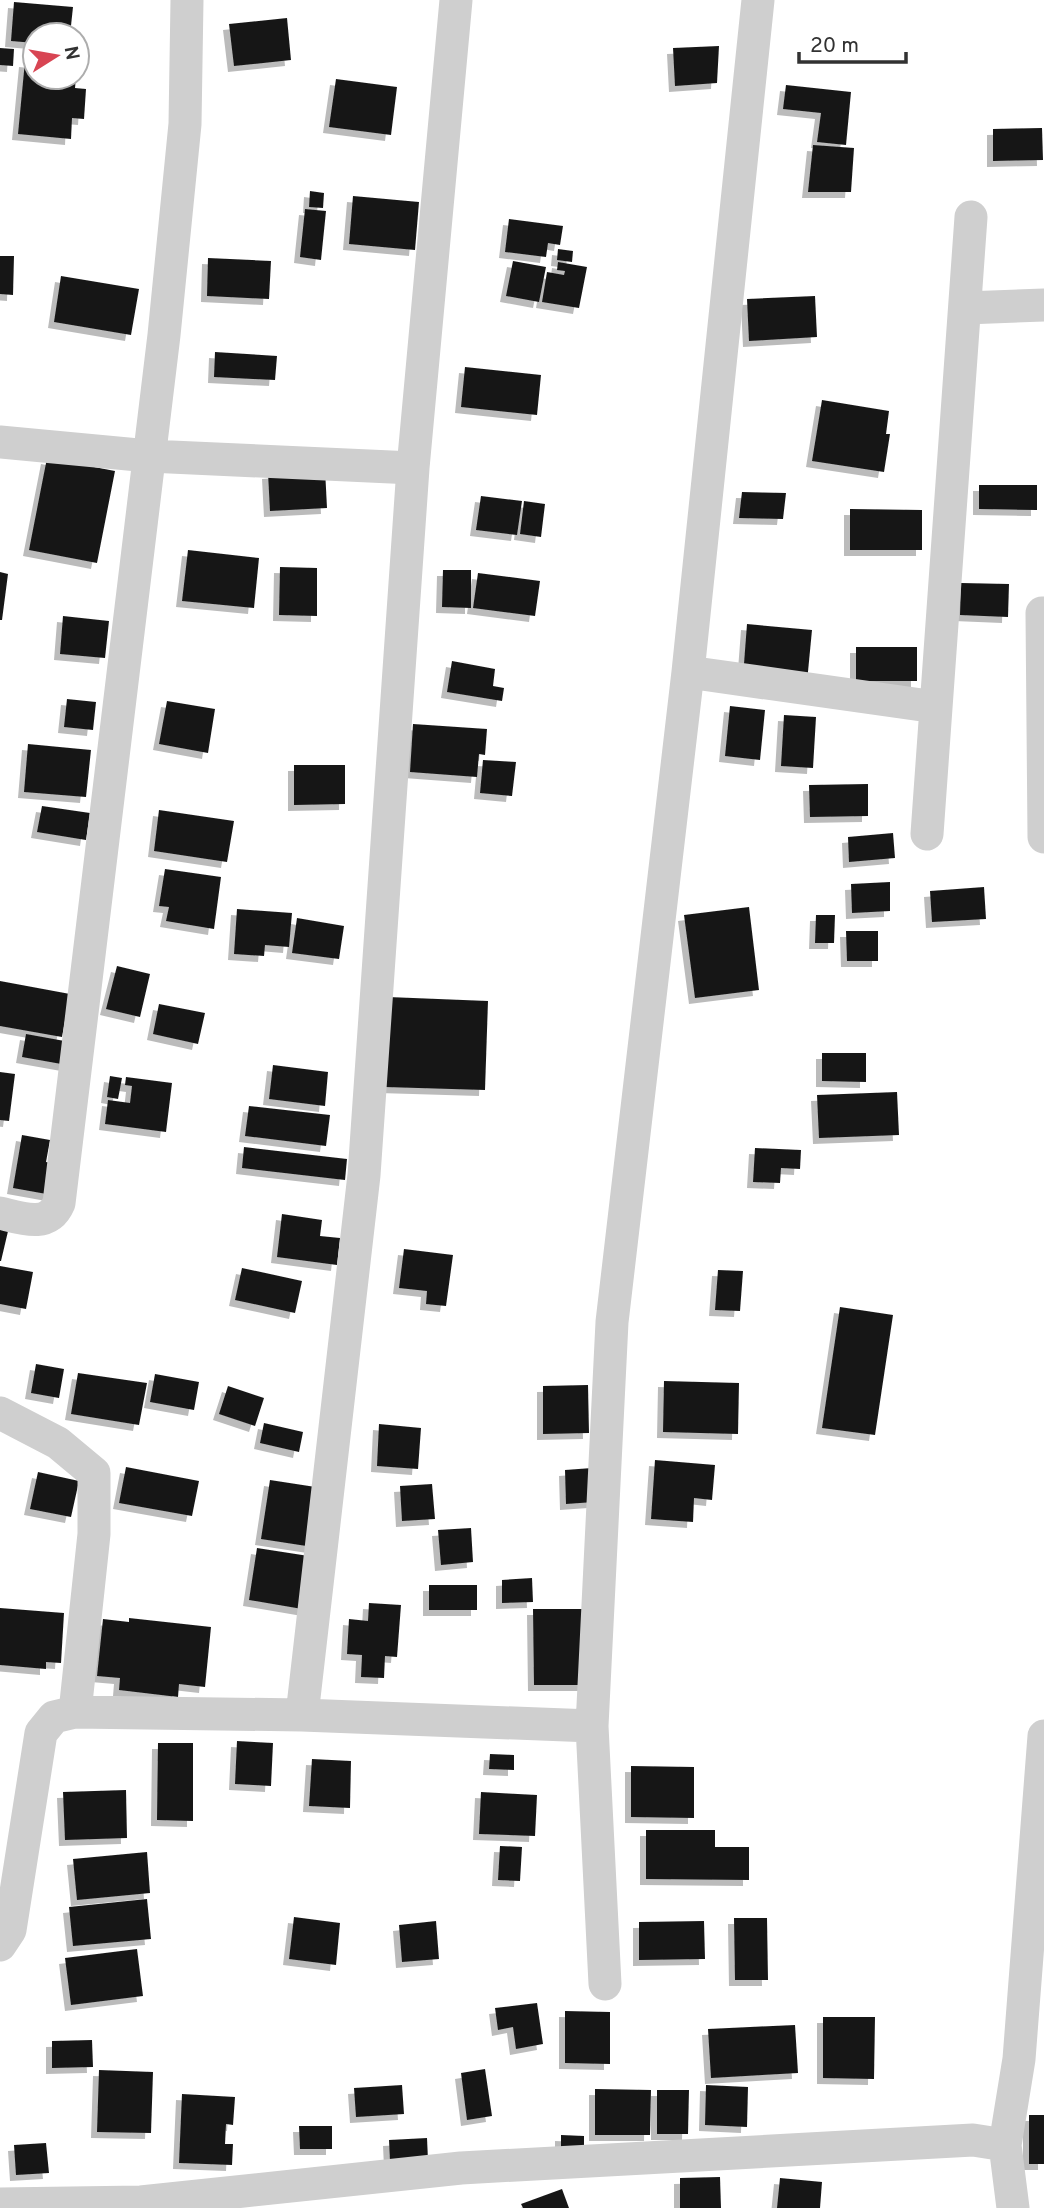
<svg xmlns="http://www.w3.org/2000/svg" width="1044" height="2208" viewBox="0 0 1044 2208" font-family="Overpass,sans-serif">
	<defs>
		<filter id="shadow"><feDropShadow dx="-6" dy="6" stdDeviation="0" flood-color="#0004"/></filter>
	</defs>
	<rect width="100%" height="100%" fill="#fff"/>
	<path fill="#191919" filter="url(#shadow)" d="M14,2l59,5 -3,28h-35v8l-24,-2z
		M287,18l4,42 -57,6 -5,-42z
		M719,46l-2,37 -42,3 -2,-38z
		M0,48l14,1 -1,17 -13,-1z
		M25,61l10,1v15h41l-1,11 11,1 -2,30 -12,-1 -1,21 -53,-5z
		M336,79l61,8 -6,48 -62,-8z
		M786,85l65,7 -5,53 -29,-3 4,-29 -38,-4z
		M1042,128l1,32 -50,1v-32z
		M813,145l41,3 -3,44h-43z
		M310,191l14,2 -1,15 -14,-1z
		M353,196l66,6 -4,48 -66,-6z
		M305,209l21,2 -5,49 -21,-3z
		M509,219l54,7 -3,19 -12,-2 -2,14 -41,-5z
		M558,249l15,2 -1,11 -15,-2z
		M0,256h14l-1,39 -13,-1z
		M208,258l63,3 -2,38 -62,-3z
		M513,261l33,6 -7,35 -33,-6z
		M558,262l29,5 -8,41 -37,-6 5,-30 17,3 1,-4 -8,-1z
		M61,276l78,13 -8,46 -77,-13z
		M815,296l2,41 -68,4 -2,-42z
		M215,352l62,4 -2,24 -61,-3z
		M465,367l76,8 -4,40 -76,-8z
		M822,400l67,11 -3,23h4l-6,38 -72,-11z
		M47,458l68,13 -18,92 -68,-13z
		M325,469l2,39 -57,3 -2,-38z
		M979,485h58v25l-58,-1z
		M742,492l44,1 -3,26 -44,-1z
		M481,496l41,5 -5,34 -41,-5z
		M524,501l21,3 -4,33 -21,-3z
		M850,509l72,1v40h-72z
		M188,550l71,8 -5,50 -72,-7z
		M280,567l37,1v48l-38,-1z
		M443,570h28v38l-29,-1z
		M0,572l8,2 -6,46h-2z
		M478,573l62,8 -5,35 -62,-8z
		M961,583l48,1 -1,33 -48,-2z
		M63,616l46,5 -4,37 -45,-4z
		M747,624l65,6 -5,52 -64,-5z
		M856,647h61v34h-61z
		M452,661l43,8 -2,17 11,2 -2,13 -55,-9z
		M67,699l29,3 -3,28 -29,-3z
		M167,701l48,8 -7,44 -49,-9z
		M730,706l35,4 -5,50 -35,-4z
		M784,715l32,2 -3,51 -32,-2z
		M413,724l74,5 -2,26 -6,-1 -2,23 -67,-5z
		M28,744l63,6 -5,47 -62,-5z
		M483,760l33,2 -4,34 -32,-3z
		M294,765h51v39l-51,1z
		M868,784v32l-58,1 -1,-32z
		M42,806l48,7 -4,27 -49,-8z
		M159,810l75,11 -7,41 -73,-11z
		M893,833l2,25 -46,4 -1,-25z
		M165,869l56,8 -7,52 -48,-8 3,-14 -10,-1z
		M890,882v29l-38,2 -1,-29z
		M984,887l2,32 -54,3 -2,-31z
		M749,907l10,83 -64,8 -11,-83z
		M237,909l55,4 -3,34 -24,-2 -1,11 -30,-2z
		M816,915h19l-1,28h-19z
		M297,918l47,8 -5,33 -47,-6z
		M846,931h32v30h-31z
		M117,966l33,8 -10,43 -34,-8z
		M0,981l70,13 -8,43 -62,-11z
		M388,997l100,4 -3,89 -100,-3z
		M159,1004l46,9 -7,31 -45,-10z
		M26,1034l44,8 -3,23 -45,-8z
		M822,1053h44v29l-44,-1z
		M273,1065l55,7 -3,34 -56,-7z
		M0,1072l15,2 -6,47 -9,-1z
		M110,1076l12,2 -4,21 -11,-2z
		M126,1077l46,6 -6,49 -61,-8 3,-24 22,3 2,-17 -7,-1z
		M897,1092l2,43 -80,3 -2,-43z
		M249,1106l81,9 -4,31 -81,-10z
		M22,1135l28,5 -4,22 11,2 -5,31 -39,-7z
		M244,1147l103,12 -2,21 -103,-12z
		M755,1148l46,2 -1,19 -19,-1 -1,15 -27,-1z
		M282,1214l40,6 -2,16 20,2 -3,27 -60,-8z
		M0,1225l9,2 -8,34h-1z
		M404,1249l49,6 -7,51 -20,-2 1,-13 -28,-3z
		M0,1266l33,6 -7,37 -26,-5z
		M242,1268l60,13 -7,32 -60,-13z
		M718,1270l25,1 -3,40 -25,-1z
		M840,1307l53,8 -18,120 -53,-7z
		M36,1364l28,5 -5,29 -28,-5z
		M78,1373l69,10 -8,42 -68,-11z
		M155,1374l44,8 -5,28 -44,-8z
		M664,1381l75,2 -1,51 -75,-2z
		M588,1385l1,48 -46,1v-48z
		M228,1386l36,12 -9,28 -36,-12z
		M264,1423l39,9 -4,20 -39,-9z
		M379,1424l42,4 -3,41 -41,-3z
		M655,1460l60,5 -3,35 -18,-2 -1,24 -42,-3z
		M126,1467l73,14 -7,35 -73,-13z
		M592,1468l2,34 -28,2 -1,-34z
		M38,1472l41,9 -8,36 -41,-8z
		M270,1480l52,8 -9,59 -52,-8z
		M432,1484l3,35 -33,2 -2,-35z
		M471,1528l2,34 -32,3 -3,-35z
		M257,1548l58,9 -7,53 -59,-10z
		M532,1578l1,24 -31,1v-23z
		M429,1585h48v25h-48z
		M369,1603l32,2 -4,52 -12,-1 -1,22 -23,-1 1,-22 -15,-1 2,-35 19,2z
		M0,1608l64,5 -3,50 -15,-1v7l-46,-4z
		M533,1609h59v76h-58z
		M129,1618l82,9 -6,60 -26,-3 -1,13 -59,-7 1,-12 -23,-2 6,-57 26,3z
		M237,1741l36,2 -2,43 -36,-2z
		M158,1743h35v78l-36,-1z
		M490,1754l24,1v15l-25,-1z
		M312,1759l39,2 -1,47 -41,-2z
		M631,1766l63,1v51l-63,-1z
		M126,1790l1,48 -62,2 -2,-48z
		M481,1792l56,3 -2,41 -56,-2z
		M646,1830h69v17h34v33l-103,-1z
		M500,1846l22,1 -2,34 -22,-1z
		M147,1852l3,41 -73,7 -4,-41z
		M147,1899l4,40 -78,7 -4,-39z
		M294,1917l46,6 -4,42 -47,-6z
		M734,1918h33l1,62h-33z
		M436,1921l3,38 -37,3 -3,-37z
		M704,1921l1,38 -66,1v-38z
		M137,1949l6,47 -72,9 -6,-47z
		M537,2003l6,41 -27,5 -3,-22 -15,3 -3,-22z
		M565,2011l45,1v52l-45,-1z
		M823,2017h52l-1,62 -51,-1z
		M795,2025l3,48 -87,5 -3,-49z
		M92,2040l1,27 -41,1v-27z
		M485,2069l7,47 -25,4 -6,-47z
		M99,2070l54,2 -2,61 -54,-1z
		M402,2085l2,29 -48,3 -2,-29z
		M706,2085l42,2 -1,40 -42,-2z
		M595,2089l56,1 -1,45h-55z
		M657,2090h32l-1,44h-31z
		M182,2094l53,3 -2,28 -7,-1 -1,20h8l-1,21 -53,-2z
		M1029,2115h15v49h-15z
		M299,2126h33v23h-32z
		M561,2135l23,1v18h-23z
		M427,2138l1,22 -38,1 -1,-21z
		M46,2143l3,30 -33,2 -2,-30z
		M720,2177l1,31h-41v-30z
		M780,2178l42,4 -2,26h-43z
		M562,2189l7,19h-46l-2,-4z"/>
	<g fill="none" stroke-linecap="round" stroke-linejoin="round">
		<path stroke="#cfcfcf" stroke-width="33" d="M965,308l79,-3
			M0,442l149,14 264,12
			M1042,613l2,224
			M688,672l248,35
			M927,834l44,-617
			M0,1213c21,5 48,16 59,-10l105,-868 21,-211 2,-124
			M0,1413l58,30 36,30v61l-19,178
			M302,1715l62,-540 49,-707 43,-468
			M0,1945l10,-15 31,-197 13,-16 21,-5 227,3 290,11
			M605,1984l-13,-258 20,-404 76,-650 70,-672
			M1005,2145l8,63
			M0,2204l141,-2 320,-34 512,-28 32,5 14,-86 25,-323"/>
	</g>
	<g transform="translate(56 56) rotate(79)"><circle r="33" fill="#ffffff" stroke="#adadad" stroke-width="2"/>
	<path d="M0-5L12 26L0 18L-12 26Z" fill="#d84553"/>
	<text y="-10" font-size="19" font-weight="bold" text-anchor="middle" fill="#323232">N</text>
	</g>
	<path d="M799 52v10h107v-10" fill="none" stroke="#323232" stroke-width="3.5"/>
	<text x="810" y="52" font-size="21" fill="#323232" stroke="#ffffff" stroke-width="5" paint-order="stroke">20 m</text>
</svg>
